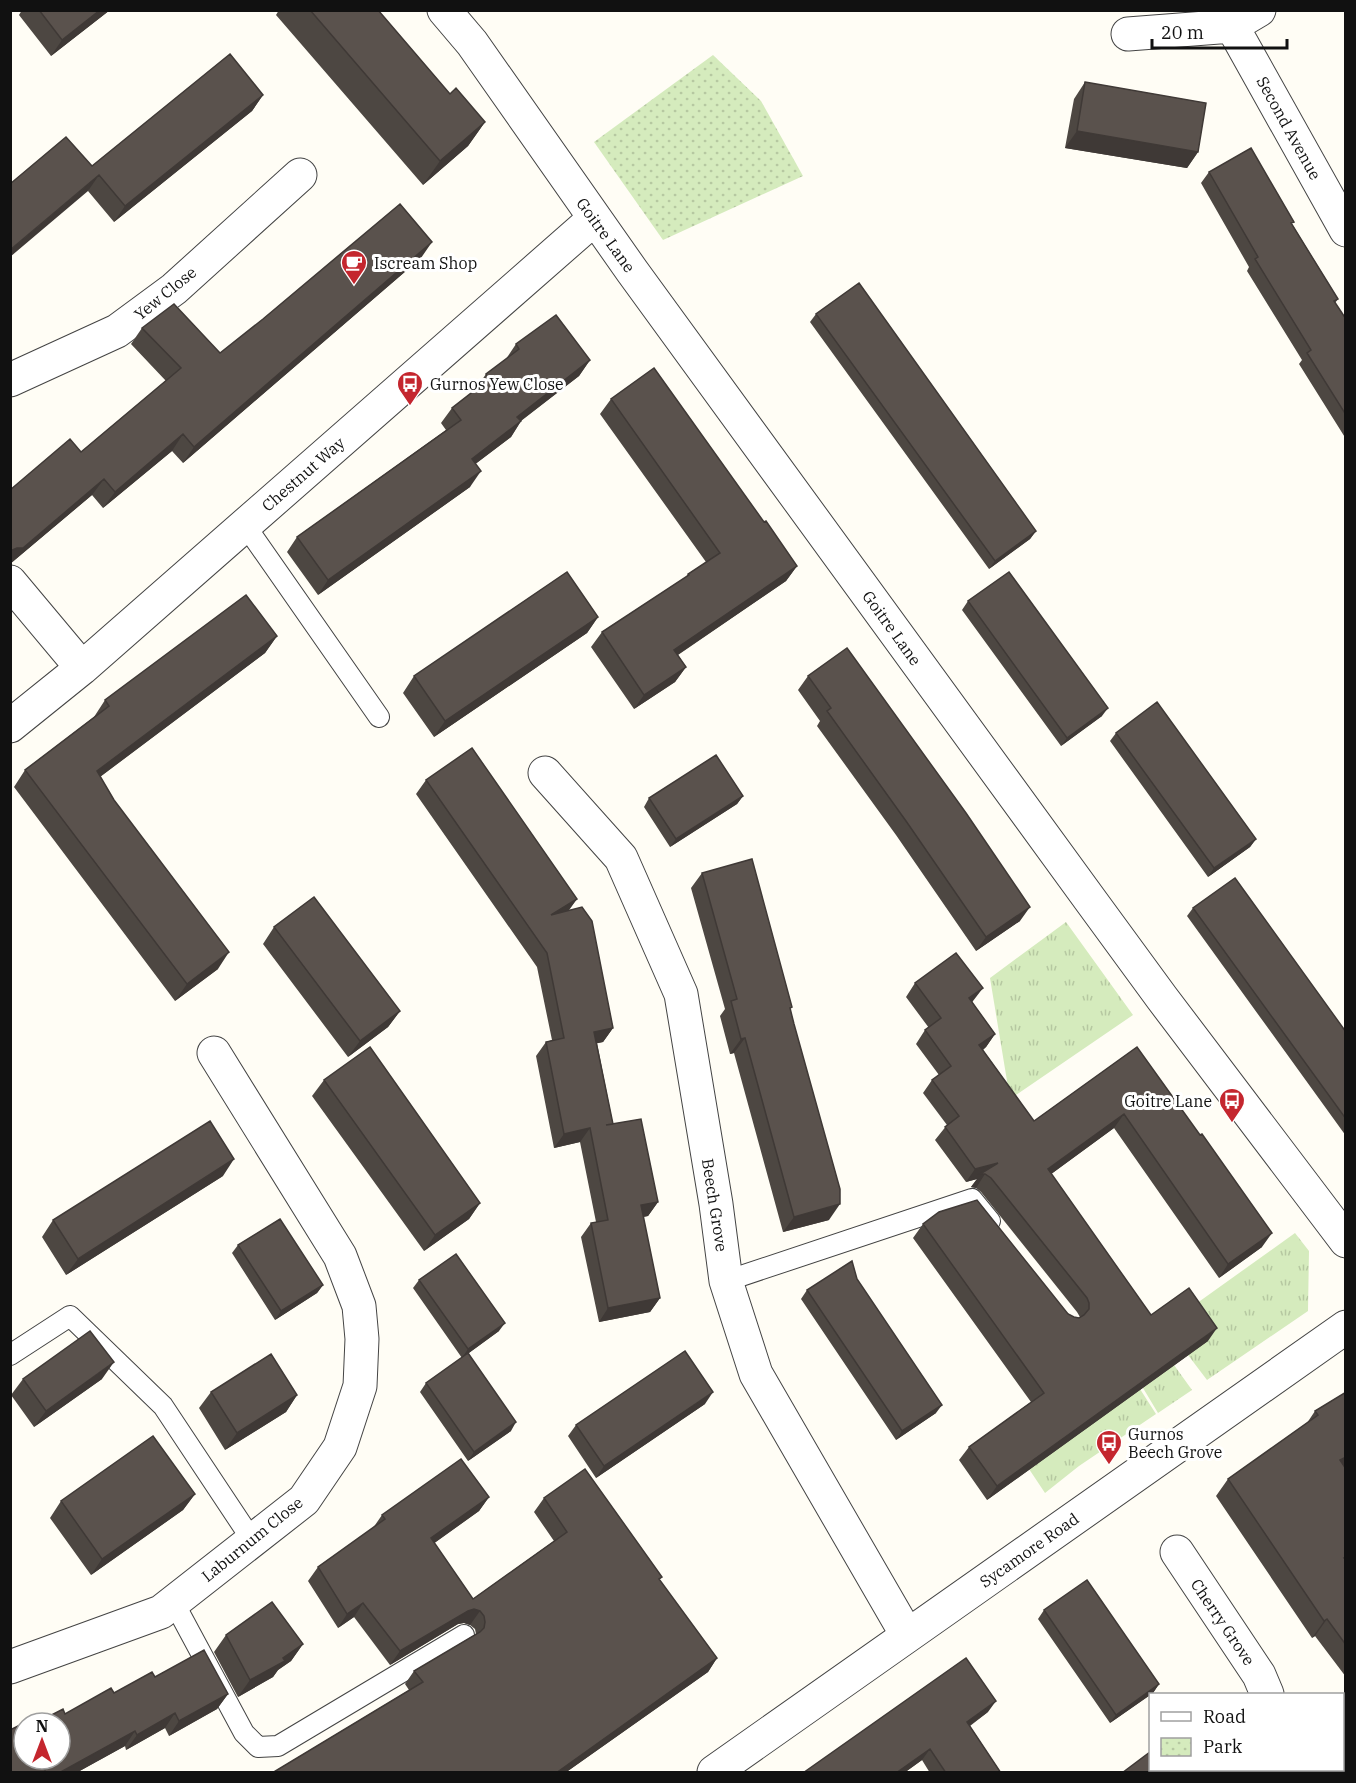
<svg xmlns="http://www.w3.org/2000/svg" width="1356" height="1783" viewBox="0 0 1356 1783" font-family="'IBM Plex Serif',serif">
	<defs>
		<pattern id="grass-tufts" width="24" height="20" patternUnits="userSpaceOnUse" patternTransform="scale(1.5)"><rect width="24" height="20" fill="#d5ebbd"/><path d="M3 7l-1-3M5 7V3M7 7l1-3M15 17l-1-3M17 17v-4M19 17l1-3" fill="none" stroke="#b6c8a1"/></pattern>
		<pattern id="park-dots" width="8" height="8" patternUnits="userSpaceOnUse" patternTransform="scale(1.5)"><rect width="8" height="8" fill="#d5ebbd"/><path d="M2 2h.1M6 6h.1" fill="none" stroke="#b6c8a1" stroke-width="1.8" stroke-linecap="round"/></pattern>
	</defs>
	<rect width="100%" height="100%" fill="#fffdf5"/>
	<path fill="url(#grass-tufts)" d="M1066,922l67,93 -123,84 -20,-121z
		M1295,1233l14,18 -1,60 -101,69 -19,-25 -2,-44z
		M1174,1365l18,25 -34,23 -15,-25z
		M1140,1389l16,25 -77,52 -34,27 -16,-24z"/>
	<path fill="url(#park-dots)" d="M713,55l48,46 42,75 -140,64 -69,-98z"/>
	<g fill="none" stroke-linecap="round" stroke-linejoin="round">
		<defs>
			<path id="lane" d="M245,525l134,192
				M726,1281l246,-82 18,22
				M10,1355l60,-39 93,90 89,134
				M173,1601l71,132 14,14 20,-1 186,-111"/>
			<path id="street" d="M444,10l28,33 160,228 459,630 71,97 184,243
				M1232,26l114,204
				M1128,34l104,-8 27,-16
				M10,380l107,-49 57,-42 126,-114
				M10,582l72,86
				M10,726l72,-58 512,-449
				M545,773l76,85 60,136 35,210 10,77 30,93 151,261
				M1177,1552l82,123 8,19
				M10,1667l151,-55 143,-112 36,-53 20,-61 2,-47 -3,-33 -19,-50 -126,-203
				M1342,1757h4
				M714,1772l632,-445
				M1267,1772l2,-2"/>
		</defs>
		<use href="#lane" stroke="#444" stroke-width="22"/>
		<use href="#street" stroke="#444" stroke-width="35"/>
		<use href="#lane" stroke="#fff" stroke-width="20"/>
		<use href="#street" stroke="#fff" stroke-width="33"/>
	</g>
	<path fill="#4d4742" d="M22,10h88l-59,46 -32,-41z
		M279,10h99l72,84 35,28 -17,24 -45,39 -147,-170z
		M1085,82l113,70 -11,16 -122,-20 9,-49z
		M263,95l-11,16 -138,111 -26,-31 4,-25z
		M1209,172l83,52 46,75 -3,4 11,16v120l-47,-75 3,-4 -55,-89 2,-4 -48,-84z
		M421,258l-238,205 -11,-12 -69,57 -11,-13 -82,69v-74l71,-38 85,-71 -35,-37 11,-16 78,25z
		M816,314l220,217 -6,8 -41,30 -179,-247z
		M516,344l74,16 -11,16 -58,45 -10,16 -36,27 -5,23 -152,108 -31,-43 10,-15 149,-107 -5,-7 11,-15 23,-18 11,-16 20,-15z
		M611,399l153,123 33,44 -11,15 -108,74 8,12 -11,15 -41,27 -43,-62 11,-15 84,-55 2,-3 18,-12 -106,-148z
		M968,601l134,115 -41,30 -99,-136z
		M598,617l-11,16 -153,104 -31,-44 11,-17z
		M277,636l-12,17 -165,124 118,192 -43,32 -161,-214 11,-17 69,-53 11,-17z
		M808,676l212,245 -44,30 -80,-116 -79,-109 3,-5 -22,-31z
		M1116,733l140,106 -6,8 -42,30 -98,-136z
		M426,780l151,119 -9,11 45,118 -10,14 -6,1 16,81 45,78 -10,14 -5,1 17,81 -10,14 -51,10 -18,-85 10,-14 5,-1 -16,-80 -26,6 -18,-92 10,-14 6,-2 -15,-73 -121,-173z
		M743,796l-6,8 -67,43 -26,-40 5,-9z
		M702,873l90,134 -2,2 39,211 -46,12 -49,-179 -4,1 -10,-38 5,-7 -34,-121z
		M1193,908l153,124v104l-159,-220z
		M274,927l126,84 -12,16 -40,30 -85,-113z
		M915,983l58,18 -1,1 23,32 -9,13 -3,3 51,71 103,-74 125,200 -43,31 -105,-150 -63,46 100,141 57,26 -221,159 -28,-40 10,-13 62,-45 -118,-164 10,-14 151,93 5,1 1,-1 -3,-5 -96,-120 -5,-4 -5,-1 6,-8 -11,3 -31,-42 12,-15 -24,-32 9,-13 7,-5 -23,-31 9,-14 4,-2 -23,-31z
		M324,1080l156,123 -11,16 -45,32 -112,-155z
		M223,1176l-157,99 -24,-38 11,-17z
		M238,1245l85,40 -6,8 -42,27 -43,-67z
		M857,1279l79,134 -40,27 -95,-141 6,-9z
		M419,1280l80,51 -37,27 -49,-70z
		M23,1379h79l-68,48 -23,-32z
		M426,1383l85,48 -43,30 -48,-69z
		M211,1392l86,3 -11,17 -61,38 -26,-42z
		M1346,1392v74l-2,1 2,2v208l-31,-41 -3,2 -96,-142 12,-17 79,-56 8,-12z
		M705,1404l-109,74 -28,-42 8,-11z
		M195,1494l-12,16 -92,65 -41,-57 11,-17z
		M489,1497l-10,14 -45,32 39,56 81,-58 -20,-29 10,-14 118,79 -3,3 58,78 -9,14 -143,101h-293l137,-83 -4,-6 9,-13 62,-37 -1,-5 -5,-4 -6,-2 -6,1 -68,41 -36,-48 -16,11 -30,-47 10,-14 55,-39 9,-13z
		M1044,1610l115,74 -6,9 -43,30 -72,-104z
		M226,1635l77,9 -12,17 -13,9 -5,7 -35,20 -24,-45z
		M155,1677l73,17 -11,15 -48,27 -4,-8 -39,22 -1,-4 -49,27h-66l13,-42 42,-17 49,-21z
		M988,1712l-18,14 31,47h-71l-8,-13 -18,13h-101z"/>
	<path fill="#3f3936" d="M100,10h10l-59,46 11,-16z
		M263,95l-11,16 -138,111 11,-16z
		M485,122l-17,24 -45,39 17,-24z
		M1077,131l121,21 -11,16 -122,-20z
		M99,175l-11,16 -78,66v-7z
		M432,242l-11,16 -238,205 11,-16z
		M590,360l-11,16 -73,56 11,-15z
		M521,421l-10,16 -50,38 11,-16z
		M183,434l-11,17 -69,57 12,-16z
		M481,471l-11,16 -152,108 10,-15z
		M104,479l-12,16 -82,69v-13z
		M1036,531l-6,8 -41,30 6,-8z
		M797,566l-11,15 -122,83 10,-14z
		M598,617l-11,16 -153,104 11,-16z
		M277,636l-12,17 -180,135 12,-17z
		M686,667l-11,15 -41,27 10,-14z
		M1108,708l-6,8 -41,30 6,-8z
		M743,796l-6,8 -67,43 6,-8z
		M1256,839l-6,8 -42,30 6,-9z
		M577,899l-10,14 -16,2z
		M1030,907l-10,14 -44,30 10,-14z
		M229,952l-11,17 -43,32 12,-17z
		M983,988l-10,13 -13,10 9,-13z
		M400,1011l-12,16 -40,30 12,-16z
		M613,1028l-10,14 -18,4 9,-14z
		M995,1034l-9,13 -16,12 9,-14z
		M745,1038l-11,15 -4,1 11,-15z
		M1124,1114l-10,14 -75,55 9,-14z
		M590,1128l-10,14 -26,6 10,-14z
		M234,1159l-11,17 -157,99 12,-16z
		M998,1163l-13,11 -9,14 -5,-1 6,-8 -11,3 9,-13z
		M658,1202l-10,14 -17,3 10,-14z
		M480,1203l-11,16 -45,32 11,-16z
		M840,1204l-11,16 -46,12 11,-15z
		M1272,1233l-10,14 -43,31 9,-14z
		M323,1285l-6,8 -42,27 6,-9z
		M660,1298l-10,14 -51,10 9,-14z
		M505,1323l-6,8 -37,27 6,-9z
		M1217,1328l-9,13 -221,159 10,-14z
		M114,1362l-12,17 -68,48 12,-16z
		M713,1392l-8,12 -109,74 8,-12z
		M297,1395l-11,17 -61,38 12,-17z
		M942,1405l-6,8 -40,27 6,-9z
		M516,1422l-5,9 -43,30 6,-9z
		M1346,1457v9l-18,11 12,-17z
		M195,1494l-12,16 -92,65 11,-16z
		M489,1497l-10,14 -57,41 9,-14z
		M363,1603l-9,14 -16,11 9,-14z
		M474,1609l6,2 -10,14 -6,-2 -6,1 -68,41 10,-14 68,-40z
		M1327,1619l-12,17 -3,2 12,-17z
		M303,1644l-12,17 -13,9 -5,7 -35,20 12,-17z
		M717,1658l-9,14 -143,101h-9z
		M1159,1684l-6,9 -43,30 6,-8z
		M228,1694l-11,15 -48,27 10,-15z
		M996,1701l-8,11 -29,21 8,-11z
		M175,1713l-10,15 -39,22 11,-15z
		M135,1731l-10,15 -49,27h-17z
		M930,1749l-8,11 -18,13h-8z"/>
	<path fill="#5a524d" stroke="#3f3936" stroke-width="1.5" d="M39,10h61l-38,30z
		M310,10h68l72,84 6,-6 29,34 -45,39z
		M230,54l33,41 -138,111 -26,-31 -89,75v-66l56,-47 26,29z
		M1085,82l121,21 -8,49 -121,-21z
		M1251,148l43,74 -3,1 47,76 -4,2 12,18v96l-39,-62 4,-3 -56,-91 3,-2 -49,-85z
		M400,204l32,38 -238,205 -11,-13 -68,58 -11,-13 -81,69h-6l-7,3v-61l60,-51 11,13 100,-84 -39,-40 32,-24 46,49 43,-34z
		M859,283l177,248 -41,30 -179,-247z
		M556,315l34,45 -73,57 4,4 -49,38 9,12 -153,109 -31,-43 164,-117 -9,-12 37,-29 -3,-5 33,-25 -3,-5z
		M654,368l110,154 2,-1 31,45 -123,84 12,17 -42,28 -42,-63 87,-57 -1,-1 32,-21 -109,-154z
		M567,572l31,45 -153,104 -31,-45z
		M1009,572l99,136 -41,30 -99,-137z
		M246,595l31,41 -180,135 17,29 115,152 -42,32 -162,-214 84,-64 -4,-6z
		M847,648l119,165 64,94 -44,30 -80,-116 -79,-110 4,-3 -23,-32z
		M1157,702l99,137 -42,29 -98,-135z
		M472,748l105,151 -26,16 31,-8 10,14 21,107 -19,4 19,92 -7,1 35,-6 17,83 -17,3 19,93 -52,10 -17,-85 17,-3 -18,-92 -26,6 -18,-92 18,-4 -17,-85 -121,-173z
		M716,755l27,41 -67,43 -27,-41z
		M752,859l40,148 -2,1 4,16 46,165v15l-46,13 -49,-179 -4,1 -10,-38 6,-2 -35,-126z
		M1235,878l111,154v87l-153,-211z
		M314,897l86,114 -40,30 -86,-114z
		M956,953l27,35 -14,10 26,36 -16,11 55,76 103,-74 63,88 2,-1 70,99 -44,31 -104,-150 -76,55 103,146 38,-27 28,40 -220,158 -28,-39 75,-54 -121,-169 16,-12 38,-12 91,114 6,3 5,1 5,-3 5,-6v-6l-2,-5 -96,-120 -6,-4h-5l18,-11 -23,6 -30,-42 14,-11 -27,-36 19,-14 -26,-36 16,-12 -26,-35z
		M370,1047l110,156 -45,32 -111,-155z
		M210,1121l24,38 -156,100 -25,-39z
		M280,1219l43,66 -42,26 -43,-66z
		M456,1254l49,69 -37,26 -49,-69z
		M852,1261l5,18 85,126 -40,26 -95,-141z
		M90,1331l24,31 -68,49 -23,-32z
		M685,1351l28,41 -109,74 -28,-41z
		M468,1353l48,69 -42,30 -48,-69z
		M271,1354l26,41 -60,38 -26,-41z
		M1346,1392v65l-6,3 6,9v88l-2,1 2,2v85l-19,-26 -3,2 -96,-142 90,-64 -3,-4z
		M153,1436l42,58 -93,65 -41,-58z
		M461,1459l28,38 -58,41 42,61 94,-67 -23,-34 41,-29 77,108 -3,2 58,79 -161,115h-284l151,-91 -9,-11 66,-39 4,-4 1,-6 -1,-6 -4,-5 -6,-2 -6,2 -68,40 -37,-48 -16,11 -29,-47 67,-48 -3,-4z
		M1087,1580l72,104 -43,31 -72,-105z
		M272,1602l31,42 -20,14 2,3 -35,19 -24,-45z
		M204,1650l24,44 -49,27 -4,-8 -38,22 -2,-4 -76,42h-13l-1,-2 -3,2h-32v-43l10,-5 3,6 1,-1v29h36v-36h-24l27,-14 2,5 46,-26 3,5 38,-21 3,5z
		M966,1658l30,43 -29,21 34,51h-55l-16,-24 -34,24h-93z
		M1150,1752v18h19l2,3h-49z"/>
	<defs>
		<symbol id="cafe-pin" viewBox="-11 -11 22 30"><path d="M0 17L-7.5 6A9.5 9.5 0 1 1 7.5 6Z" fill="#c4262e" stroke="#fff"/><path d="M-5.5-4.5H6V0H3Q3 3.5 0 3.5H-2.5Q-5.5 3.5-5.5 0ZM3-3.2v2h1.7v-2ZM-6 4.5H4V6H-6Z" fill="#fff"/></symbol>
		<symbol id="bus-pin" viewBox="-11 -11 22 30"><path d="M0 17L-7.5 6A9.5 9.5 0 1 1 7.5 6Z" fill="#c4262e" stroke="#fff"/><path d="M-5-6H5V4H4V6H2V4H-2V6H-4V4H-5ZM-3.5-4V0h7V-4ZM-3.5 1.2v1.5H-2V1.2ZM2 1.2v1.5H3.5V1.2Z" fill="#fff"/></symbol>
	</defs>
	<g fill-rule="evenodd">
		<use href="#cafe-pin" x="339" y="248" width="30" height="40"/>
		<use href="#bus-pin" x="395" y="369" width="30" height="40"/>
		<use href="#bus-pin" x="1217" y="1086" width="30" height="40"/>
		<use href="#bus-pin" x="1094" y="1428" width="30" height="40"/>
	</g>
	<g text-anchor="middle" dominant-baseline="central" stroke-width="6" stroke-linejoin="round" paint-order="stroke">
		<g font-size="16" fill="#111" stroke="#fff">
			<text transform="translate(1289 128) rotate(61)">Second Avenue</text>
			<text transform="translate(606 235) rotate(54)">Goitre Lane</text>
			<text transform="translate(165 293) rotate(-39)">Yew Close</text>
			<text transform="translate(303 474) rotate(-41)">Chestnut Way</text>
			<text transform="translate(892 628) rotate(54)">Goitre Lane</text>
			<text transform="translate(715 1205) rotate(81)">Beech Grove</text>
			<text transform="translate(252 1539) rotate(-39)">Laburnum Close</text>
			<text transform="translate(1029 1550) rotate(-35)">Sycamore Road</text>
			<text transform="translate(1223 1622) rotate(56)">Cherry Grove</text>
		</g>
		<g font-size="16" fill="#111" stroke="#fff" text-anchor="start">
			<text x="374" y="263">Iscream Shop</text>
			<text x="430" y="384">Gurnos Yew Close</text>
			<text x="1212" y="1101" text-anchor="end">Goitre Lane</text>
			<text x="1128" y="1434">Gurnos<tspan x="1128" dy="18">Beech Grove</tspan></text>
		</g>
	</g>
	<rect width="1356" height="1783" fill="none" stroke="#111111" stroke-width="24"/>
	<rect x="1149" y="1693" width="195" height="78" fill="#ffffff" stroke="#a0a0a0" stroke-width="1.5"/>
	<rect x="1161" y="1712" width="30" height="9" fill="#ffffff" stroke="#a0a0a0" stroke-width="1.5"/>
	<text x="1203" y="1723" font-size="18" fill="#111111">Road</text>
	<rect x="1161" y="1738" width="30" height="18" fill="url(#park-dots)" stroke="#a0a0a0" stroke-width="1.5"/>
	<text x="1203" y="1753" font-size="18" fill="#111111">Park</text>
	<g transform="translate(42 1741)"><circle r="28" fill="#ffffff" stroke="#a0a0a0" stroke-width="1.5"/>
	<path d="M0-4.5L10 22L0 15L-10 22Z" fill="#c4262e"/>
	<text y="-9" font-size="16" font-weight="bold" text-anchor="middle" fill="#111111">N</text>
	</g>
	<path d="M1152 39v9h135v-9" fill="none" stroke="#111111" stroke-width="3"/>
	<text x="1161" y="39" font-size="18" fill="#111111" stroke="#ffffff" stroke-width="4.5" paint-order="stroke">20 m</text>
</svg>
